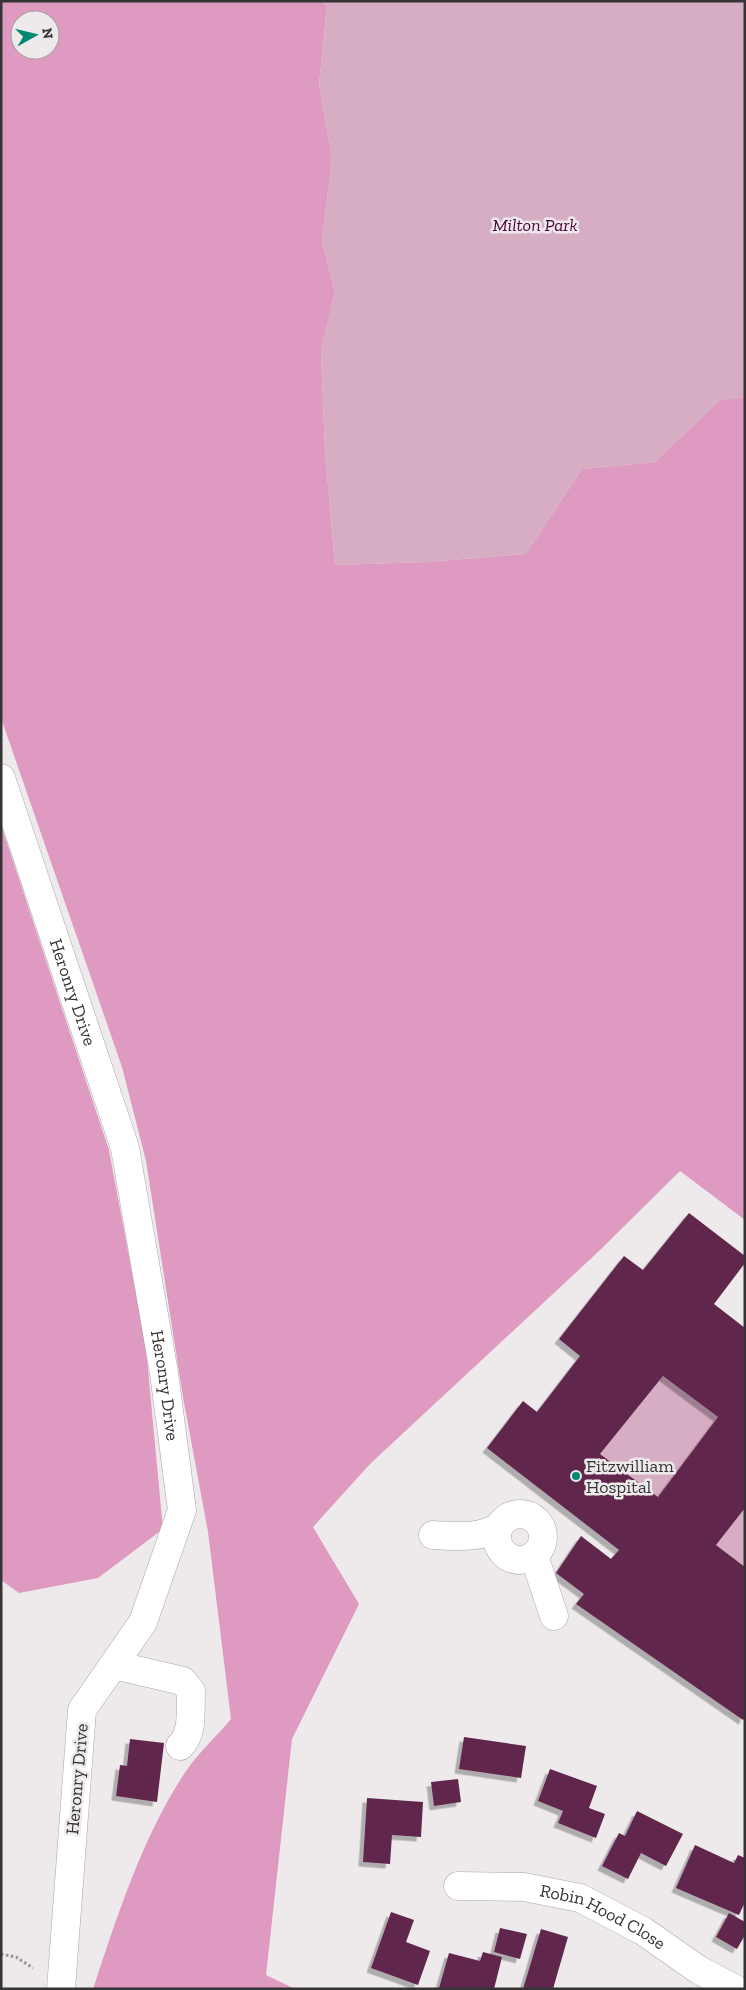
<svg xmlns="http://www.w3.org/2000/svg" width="746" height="1990" viewBox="0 0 746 1990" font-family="'Zilla Slab',serif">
	<defs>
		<filter id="shadow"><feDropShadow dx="-4.5" dy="4.5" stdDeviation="0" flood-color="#0004"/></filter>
	</defs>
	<rect width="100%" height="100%" fill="#eeeaec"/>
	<path fill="#d7adc4" d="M322,1h423v396l-25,5 -65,60 -73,7 -56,85 -99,8 -92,3 -10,-114 -4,-100 14,-59 -13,-50 10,-85 -13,-72 8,-79z
		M663,1376l55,41 -60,80 -58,-43z
		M745,1508v59l-29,-22z"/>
	<path fill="#de9ac1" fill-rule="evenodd" d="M1,1h321l5,5 -8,79 13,72 -10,85 13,50 -14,59 4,100 10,114 92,-3 99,-8 56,-85 73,-7 65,-61 25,-4v823l-65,-49 -82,81 -228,212 -57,63 46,77 -67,135 -26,236 29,14h-202c24,-72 49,-151 91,-215 13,-20 32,-37 47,-55l-23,-187 -25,-135 -37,-236 -24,-94 -121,-349zM20,20h30v30h-30z
		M1,825l108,325 37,198 17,181 -65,49 -79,15 -18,-13z"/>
	<path fill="#60274b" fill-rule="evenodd" filter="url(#shadow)" d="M689,1213l56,43v7l-31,41 31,24v180l-29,37 29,22v150l-2,3 -167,-116 8,-10 -28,-21 25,-37 30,23 8,-9 -132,-102 36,-47 14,11 43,-56 -21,-17 65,-83 19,14zM663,1376l55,41 -60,80 -58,-43z
		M464,1737l62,9 -5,32 -62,-9z
		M130,1739l34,4 -7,59 -41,-6 4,-31 7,1z
		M550,1769l47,17 -8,22 16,6 -9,24 -38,-15 5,-12 -25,-10z
		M458,1779l3,23 -27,4 -3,-24z
		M367,1798l56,4 -2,35 -29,-2 -2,29 -27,-2z
		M637,1811l46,23 -17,32 -25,-13 -13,26 -26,-13 17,-33 6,3z
		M695,1845l39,18 4,-8 7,3v44l-6,13 -63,-27z
		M391,1912l23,8 -8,22 24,9 -12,34 -47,-17z
		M729,1913l16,9v13l-8,14 -21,-12z
		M500,1928l27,6 -7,25 -26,-7z
		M541,1929l27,8 -15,52h-30z
		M483,1952l19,5 -8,32 -55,-1 10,-35 31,8z"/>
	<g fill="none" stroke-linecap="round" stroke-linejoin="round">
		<defs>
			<g id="minor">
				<path id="s1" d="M1,778l124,370 39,225 18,137 -39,112 -61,88 -21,279"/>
				<circle cx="520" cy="1537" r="23"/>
				<path d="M433,1535c23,1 46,4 66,-8"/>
				<path d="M534,1556l20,60"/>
				<path d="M114,1665l69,16 8,10c-1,18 3,42 -11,55"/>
				<path id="s2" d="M458,1886l66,1 56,11 63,33 56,39 36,19"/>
			</g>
		</defs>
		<use href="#minor" stroke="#a9a5a7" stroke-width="29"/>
		<path stroke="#989596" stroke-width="3" stroke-dasharray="2.5 2.5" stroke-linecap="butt" d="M1,1954l15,3 17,11"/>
		<use href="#minor" stroke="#fff" stroke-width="28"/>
	</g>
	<circle fill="#008970" stroke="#eeeaec" stroke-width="2" cx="576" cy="1476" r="5"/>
	<g text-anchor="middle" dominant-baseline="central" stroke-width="5" stroke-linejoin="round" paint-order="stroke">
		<g font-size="18" font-style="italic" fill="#500039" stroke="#eeeaec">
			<text x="535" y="225">Milton Park</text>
		</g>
		<g font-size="18" fill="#353434" stroke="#eeeaec">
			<text stroke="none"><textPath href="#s1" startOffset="226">Heronry Drive</textPath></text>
			<text stroke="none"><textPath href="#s1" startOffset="631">Heronry Drive</textPath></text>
			<text transform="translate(77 1779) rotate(-85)">Heronry Drive</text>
			<text stroke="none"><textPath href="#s2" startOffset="151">Robin Hood Close</textPath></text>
		</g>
		<g font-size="18" fill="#353434" stroke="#eeeaec" text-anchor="start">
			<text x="586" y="1466">Fitzwilliam<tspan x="586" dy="21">Hospital</tspan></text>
		</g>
	</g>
	<rect width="746" height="1990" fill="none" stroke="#353434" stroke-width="5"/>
	<g transform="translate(35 35) rotate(82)"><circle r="24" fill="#eeeaec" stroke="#a4a1a2"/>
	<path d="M0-4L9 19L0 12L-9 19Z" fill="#008970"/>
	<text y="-8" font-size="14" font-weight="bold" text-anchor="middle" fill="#353434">N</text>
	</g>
</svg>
